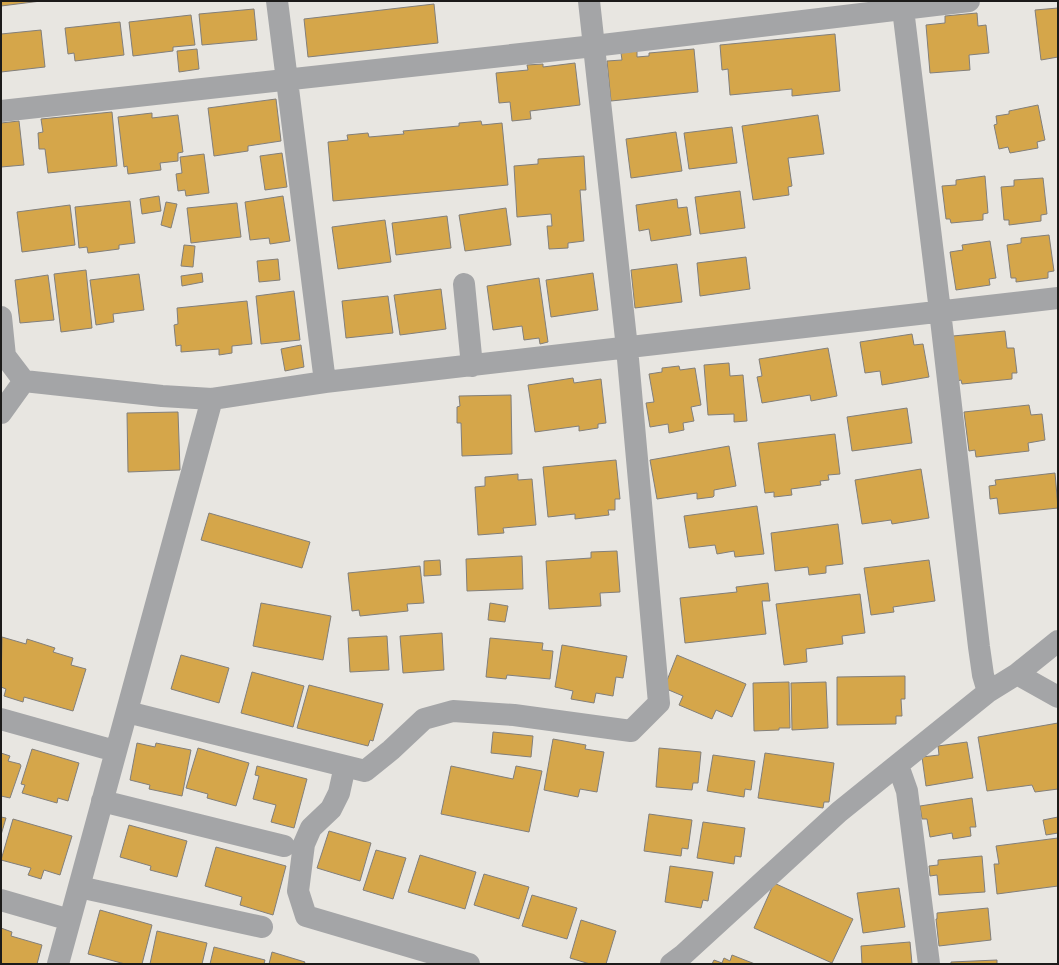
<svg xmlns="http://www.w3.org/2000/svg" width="1059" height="965" viewBox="0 0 1059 965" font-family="'Open Sans',sans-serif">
	<rect width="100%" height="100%" fill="#e8e6e1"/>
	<path fill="#d5a64a" stroke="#827f7b" d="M1,1h40l-40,5z
		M434,4l4,39 -130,14 -4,-38z
		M1058,8v49l-17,3 -6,-50z
		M254,9l3,31 -55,5 -3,-31z
		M977,13l1,13 8,-1 3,28 -20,2 1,15 -40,3 -4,-48 19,-2v-7z
		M191,15l4,30 -22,2v4l-40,5 -4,-34z
		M120,22l4,33 -49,6 -1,-8 -6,1 -3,-26z
		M41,30l4,37 -44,5v-38z
		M835,34l5,57 -48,5v-7l-62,6 -2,-26 -6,1 -2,-25z
		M197,49l2,20 -20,3 -2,-21z
		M694,49l4,43 -87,9 -4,-40 15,-1 -1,-7 16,-2v6l12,-1v-3z
		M575,63l5,42 -50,6 1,8 -19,2 -2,-19 -11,1 -3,-30 32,-3 -1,-5 16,-1v3z
		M276,99l5,42 -33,5v5l-34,5 -6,-48z
		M1038,105l7,35 -8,2 1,6 -28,5 -2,-6 -9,2 -5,-24 3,-1 -1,-8 13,-2v-3z
		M112,112l5,54 -69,7 -3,-24h-6l-1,-16 5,-1 -2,-13z
		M152,113v5l26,-3 5,37 -5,1v8l-18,2 1,7 -33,4 -1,-8 -3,1 -6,-50z
		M818,115l6,39 -36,4 4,28 -4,1 1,8 -36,5 -11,-74z
		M19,121l5,44 -23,2v-44z
		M481,121l1,4 20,-2 6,62 -175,16 -5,-59 20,-2 -1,-5 21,-2 1,4 35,-3 -1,-3 56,-5v-3z
		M732,127l5,36 -48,6 -5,-36z
		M676,132l6,39 -51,7 -5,-39z
		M282,153l5,34 -22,3 -5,-34z
		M204,154l5,39 -23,3 -1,-6 -7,1 -2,-17 6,-1 -2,-16z
		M584,156l2,34h-6l4,51 -16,2v5l-19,1 -2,-23h5l-1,-12 -34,3 -3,-51 24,-2v-5z
		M985,176l3,37 -5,1v6l-32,3 -1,-4h-4l-4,-33 14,-1v-5z
		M1043,178l4,36 -6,1v6l-32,4v-5h-5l-3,-33 13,-1v-6z
		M740,191l5,37 -45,6 -5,-37z
		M159,196l2,15 -19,3 -2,-15z
		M283,196l7,45 -20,3 -1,-6 -19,2 -5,-38z
		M677,199l1,9 9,-1 4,28 -40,6 -2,-12 -10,2 -3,-26z
		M130,201l5,42 -16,2v4l-31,4 -1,-6 -8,1 -4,-41z
		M166,202l11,2 -6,24 -10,-3z
		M237,203l4,34 -50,6 -4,-35z
		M70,205l5,40 -53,7 -5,-40z
		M506,208l5,37 -46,6 -6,-36z
		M447,216l4,32 -55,7 -4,-32z
		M385,220l6,42 -53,7 -6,-42z
		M1049,235l5,36 -6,1v6l-32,4v-4h-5l-4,-33 14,-2v-5z
		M990,241l6,37 -7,1 1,6 -34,5 -6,-38 13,-2 -1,-5z
		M184,245l11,1 -2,21 -12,-1z
		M746,257l4,32 -50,7 -3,-33z
		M278,259l2,21 -21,2 -2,-21z
		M677,264l5,38 -47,6 -4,-38z
		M86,270l6,58 -31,4 -7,-58z
		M202,273l1,9 -21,4 -1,-10z
		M593,273l5,37 -47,7 -5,-37z
		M139,274l5,36 -31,4 1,8 -18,3 -6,-45z
		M48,275l6,45 -34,3 -5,-43z
		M539,278l9,64 -8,2 -1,-6 -15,2 -2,-14 -29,4 -6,-44z
		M441,289l5,40 -46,6 -6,-40z
		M294,291l6,49 -39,4 -5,-48z
		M388,296l5,37 -47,5 -4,-37z
		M247,301l5,43 -20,2v7l-13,2v-6l-38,3v-7l-5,1 -2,-21 4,-1 -1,-16z
		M1005,331l2,17h7l3,25h-5v6l-50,5 -1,-4 -4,1 -4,-45z
		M912,334l2,11 9,-1 6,33 -47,8 -2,-14 -15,2 -5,-31z
		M301,345l3,22 -19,4 -4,-22z
		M828,348l9,48 -26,5 -1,-6 -48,8 -5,-26 5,-1 -3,-17z
		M729,363l1,13 13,-1 4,46 -13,1v-8l-26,1 -4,-50z
		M679,366l1,4 15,-2 6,37 -10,2 3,14 -11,2 1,7 -15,3 -1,-9 -18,3 -4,-24 8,-1 -5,-28 13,-2v-4z
		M573,378l1,5 27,-4 5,44 -8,1v4l-19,3v-5l-44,6 -7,-47z
		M511,395l1,59 -50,2 -1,-33h-4v-16l3,-1 -1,-10z
		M1029,405l2,10 11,-1 3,26 -17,3 1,8 -53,6 -1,-7 -6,1 -5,-39z
		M907,408l5,35 -60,8 -5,-34z
		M178,412l2,58 -52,2 -1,-59z
		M835,434l5,40 -12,1 1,5 -9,1 1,4 -30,4 1,6 -18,2v-5l-9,1 -7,-50z
		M729,446l7,40 -22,4v6l-1,1 -16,2v-6l-40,6 -7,-39z
		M616,460l4,39h-5v11h-7l1,5 -34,4v-5l-27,3 -5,-50z
		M921,469l8,49 -37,6 -1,-4 -29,4 -7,-44z
		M1055,473l3,35 -59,6 -2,-16 -7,1 -1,-13 7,-1 -1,-5z
		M518,474v6l14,-1 4,46 -33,3 1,5 -26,2 -3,-48 10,-1v-9z
		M757,506l7,48 -29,3 -1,-6 -17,3 -2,-9 -26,3 -5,-32z
		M209,513l101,29 -8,26 -101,-28z
		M838,524l5,40 -17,2v7l-17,2 -1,-8 -33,4 -4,-38z
		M617,551l3,41 -20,1 1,13 -52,3 -3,-48 45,-3v-6z
		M522,556l1,33 -56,2 -1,-32z
		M440,560l1,15 -17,1v-15z
		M929,560l6,41 -42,6 1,5 -23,3 -7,-47z
		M420,566l4,37 -17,1 1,7 -48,5 -1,-6 -7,1 -4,-38z
		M768,583l2,18h-8l4,33 -81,9 -5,-45 57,-6 -1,-5z
		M860,594l5,39 -23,3 1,8 -37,5 1,13 -23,3 -8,-61z
		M261,603l70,13 -8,44 -70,-14z
		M490,603l18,3 -3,16 -17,-2z
		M442,633l2,37 -41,3 -3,-37z
		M387,636l2,34 -39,2 -2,-34z
		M2,637l24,7 1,-5 28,9 -2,4 20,6 -2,7 15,4 -13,42 -49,-14 -1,5 -19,-6 2,-7 -5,-2z
		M490,638l53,5 -1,7 11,1 -3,28 -43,-4 -1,4 -20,-2z
		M562,645l65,11 -4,22 -7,-1 -3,19 -17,-3 -2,10 -23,-4 2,-8 -18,-4z
		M181,655l48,13 -10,35 -48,-14z
		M677,655l69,29 -14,33 -16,-7 -4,9 -33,-14 4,-9 -19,-8z
		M252,672l52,14 -11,41 -52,-14z
		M905,676v23h-4l1,17h-6v8l-59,1v-48z
		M789,682l1,46h-11v2l-25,1 -1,-48z
		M826,682l2,46 -36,2 -1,-47z
		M309,685l74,19 -10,37 -3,-1 -2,6 -71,-18z
		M1058,723v66l-23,3 -3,-7 -45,6 -9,-54z
		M493,732l40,4 -2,21 -40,-4z
		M553,739l33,6 -1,4 19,3 -7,40 -17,-3 -2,8 -34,-7z
		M967,742l6,36 -47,8 -4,-29 17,-2 -1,-9z
		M137,743l18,4 1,-4 35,7 -9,46 -33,-7 1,-4 -20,-5z
		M198,748l51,15 -13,43 -29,-8 1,-4 -22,-6z
		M659,748l42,4 -3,31h-5l-1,7 -36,-3z
		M32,749l47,14 -11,38 -10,-3 -1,5 -35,-10 3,-8 -4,-1z
		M1,753l9,3 -2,5 12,3 1,2 -11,32 -9,-2z
		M765,753l69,10 -5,39h-5l-1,6 -65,-10z
		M713,755l42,6 -4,29 -6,-1 -1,8 -37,-6z
		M257,766l50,13 -13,49 -23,-6 5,-17 -23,-6 6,-23 -4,-1z
		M451,766l62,13 3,-13 26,5 -13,61 -88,-18z
		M972,798l4,29h-6l1,9 -18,3 -1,-6 -22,4 -3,-18h-5l-2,-13z
		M649,814l43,6 -4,29 -6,-1 -1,8 -37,-5z
		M1,817l5,1 -5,17z
		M1058,817v16l-12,2 -3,-15z
		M13,819l59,17 -12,39 -16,-5 -3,9 -13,-4 3,-7 -30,-8z
		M703,822l42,6 -4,29 -6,-1 -1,8 -37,-6z
		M129,825l58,16 -10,36 -27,-7 1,-4 -31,-9z
		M329,831l42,12 -11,38 -43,-13z
		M1058,838v48l-61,8 -3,-30h5l-3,-18z
		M216,847l70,19 -13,49 -33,-10 2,-8 -37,-11z
		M376,850l30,8 -13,41 -30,-9z
		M420,855l56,17 -11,37 -57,-17z
		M982,856l3,36 -46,3 -2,-20 -7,1 -1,-10 9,-1v-5z
		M670,866l43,6 -5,29 -5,-1 -2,8 -36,-6z
		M484,874l45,13 -10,32 -45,-14z
		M774,883l79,36 -21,44 -78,-35z
		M899,888l6,39 -42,6 -6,-40z
		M532,895l45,13 -10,31 -45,-13z
		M988,908l3,32 -52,6 -3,-27h1v-6z
		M100,910l52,15 -10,39h-17l-37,-10z
		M581,920l35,11 -10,33h-16l-20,-6z
		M1,928l11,4 -1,4 31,9 -5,19h-36z
		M157,931l50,12 -5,21h-52z
		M910,942l2,22h-50l-1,-18z
		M214,947l51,13 -1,4h-54z
		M272,952l33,10 -1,2h-35z
		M732,955l23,9h-43l2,-4 8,3 2,-5 6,3z
		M997,960v4h-46v-2z"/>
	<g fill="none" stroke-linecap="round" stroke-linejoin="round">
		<path stroke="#a4a5a7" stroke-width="22" d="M277,1l48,381
			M902,1l38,310 39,336 4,28 5,17
			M1,111l593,-65 375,-45
			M464,284l8,82
			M1,317l4,39 19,25
			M1,413l23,-32 138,15 50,3 113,-17 733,-84
			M1017,674l41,23
			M127,712l238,59 26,-21 33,-31 29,-8 61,4 117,16 28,-28 -32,-355 -38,-347
			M1,719l114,32
			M345,766l-6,27 -8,16 -20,19 -7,16 -6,47 8,25 163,48
			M897,766l4,8 6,17 22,173
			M102,801l182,45
			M79,887l183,40
			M1,900l69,20
			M58,964l154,-565
			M671,964l12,-9 156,-143 149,-120 29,-18 41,-33"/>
	</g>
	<rect width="1059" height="965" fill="none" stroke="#1c1b1a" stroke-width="4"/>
</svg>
